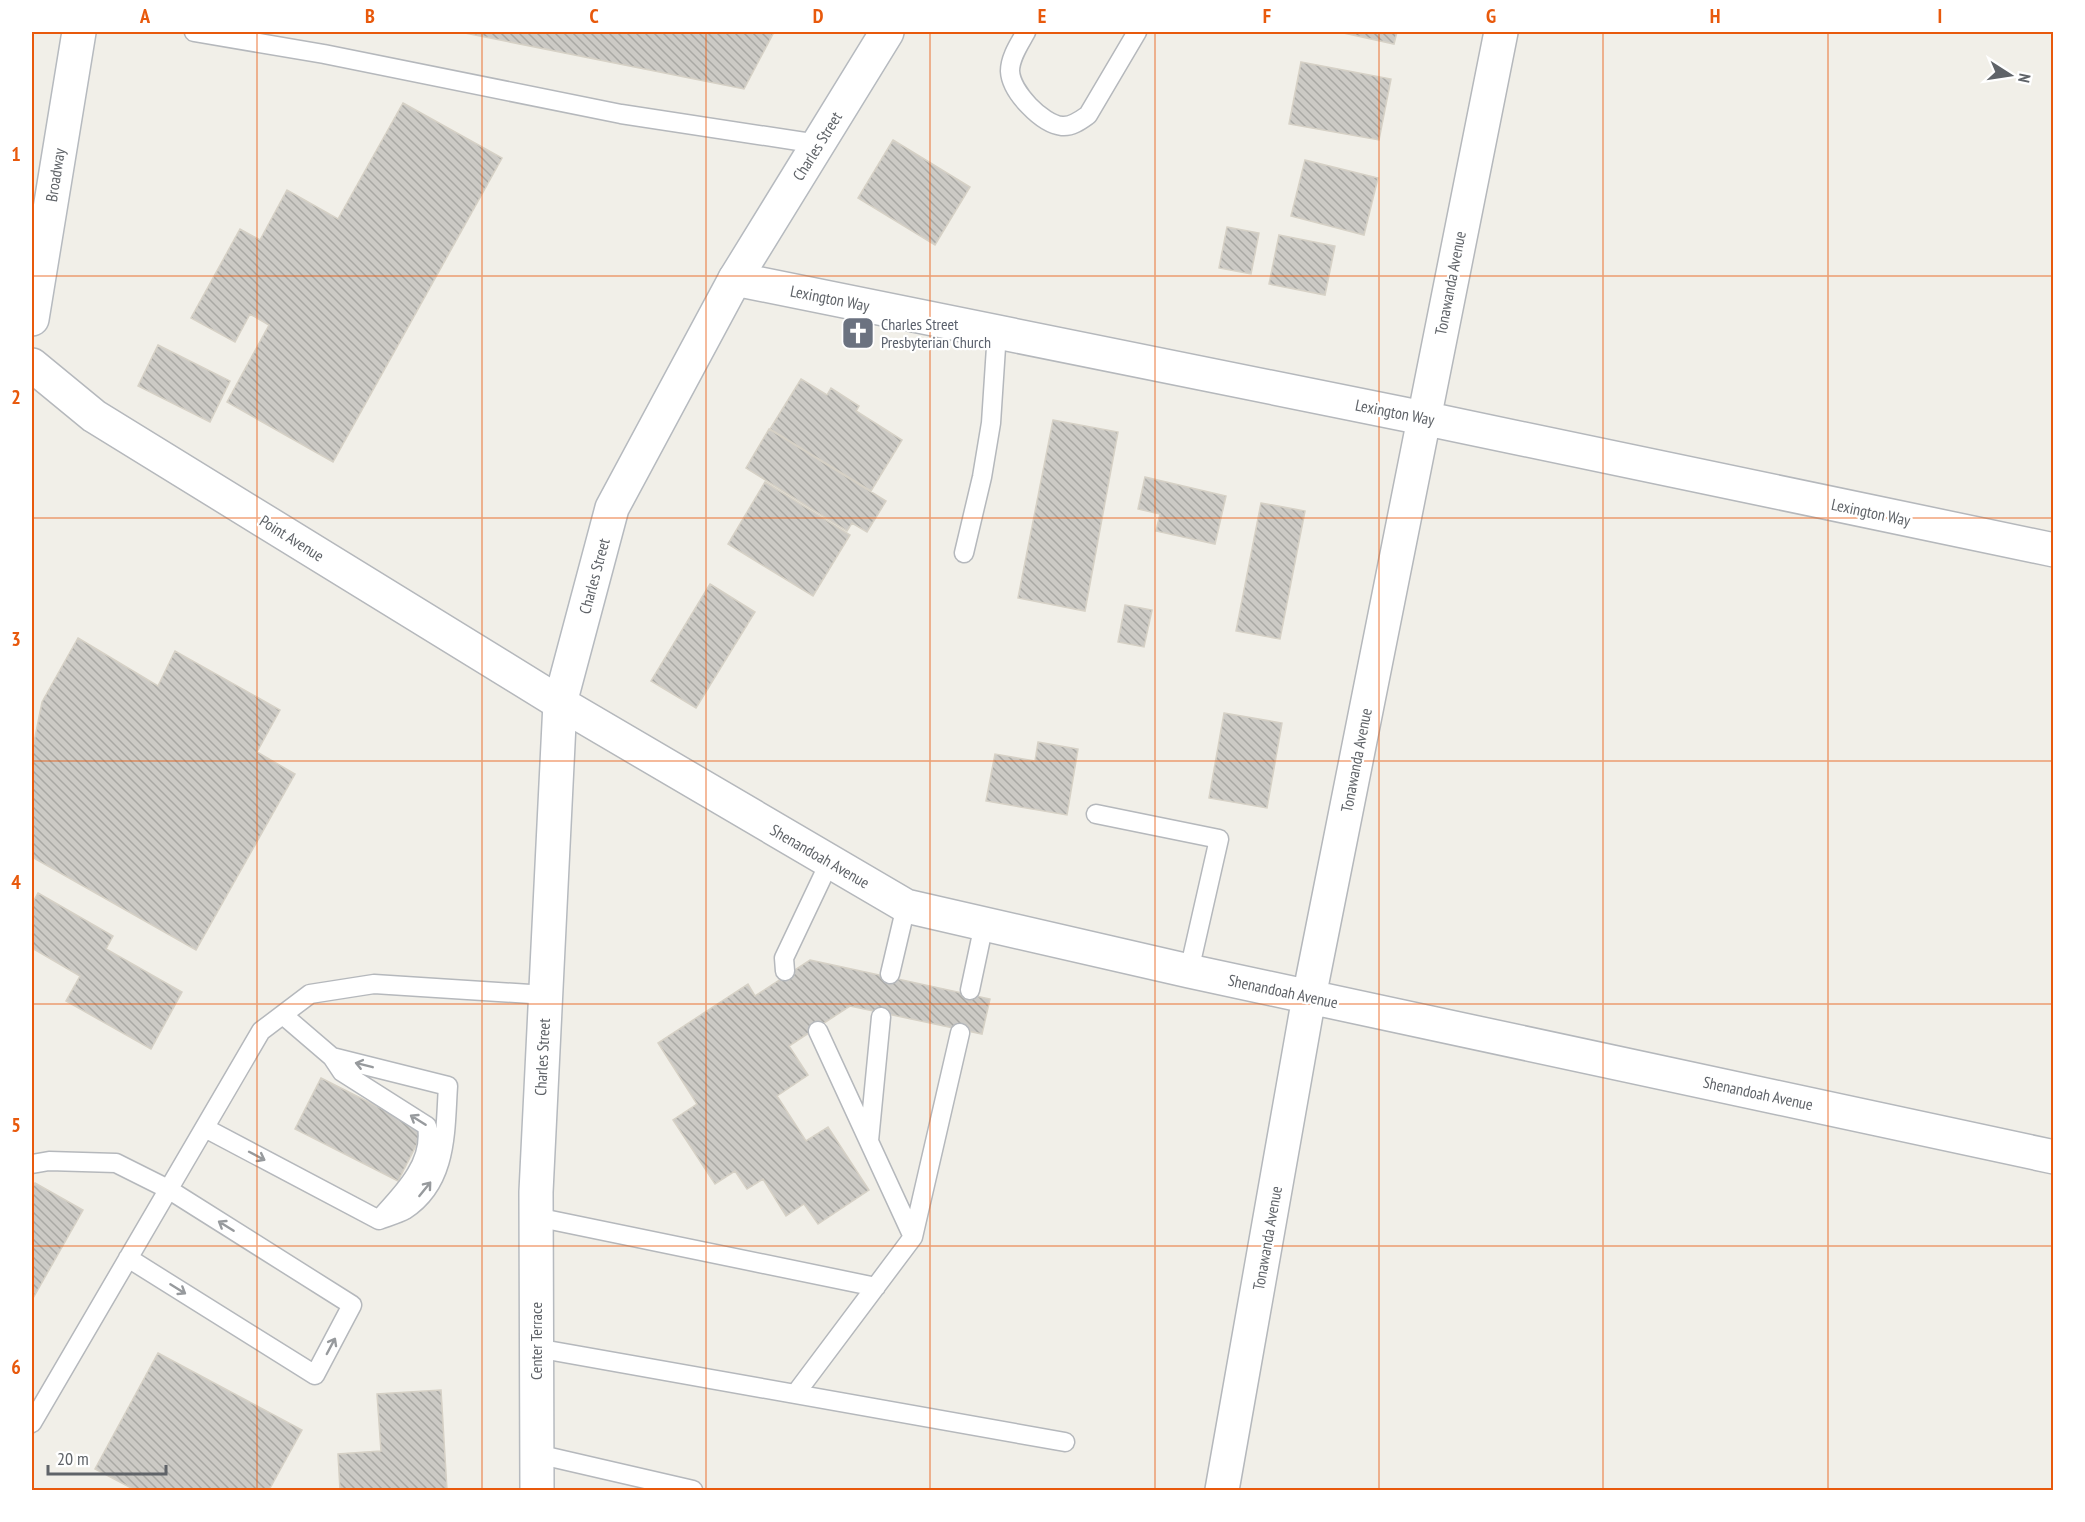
<svg xmlns="http://www.w3.org/2000/svg" width="2085" height="1522" viewBox="0 0 2085 1522" font-family="'PT Sans Narrow',sans-serif">
	<defs>
		<pattern id="building-back-hatch" width="6" height="6" patternUnits="userSpaceOnUse" patternTransform="scale(1.5)"><rect width="6" height="6" fill="#cccac5"/><path d="M-1 5l2 2M0 0l6 6M5-1l2 2" fill="none" stroke="#a9a8a4"/></pattern>
	</defs>
	<rect width="100%" height="100%" fill="#f1efe8"/>
	<path fill="url(#building-back-hatch)" stroke="#d6d1c6" stroke-width="1.5" d="M460,32h314l-30,57z
		M1339,32h58l-3,12z
		M1301,62l90,17 -12,61 -90,-16z
		M403,103l99,55 -169,304 -106,-60 42,-77 -19,-11 -15,28 -44,-24 49,-89 20,11 27,-50 51,29z
		M893,140l77,47 -35,58 -77,-47z
		M1305,160l73,18 -14,57 -73,-19z
		M1227,227l32,6 -8,41 -32,-6z
		M1279,235l56,11 -10,49 -56,-11z
		M158,345l72,36 -20,41 -72,-36z
		M801,379l26,16 4,-7 28,18 -3,5 46,29 -31,51 -101,-62z
		M1053,420l65,12 -33,179 -67,-13z
		M769,429l117,72 -19,31 -15,-9 -5,8 -101,-63z
		M1145,477l81,19 -11,48 -59,-13 4,-17 -22,-5z
		M765,482l85,53 -37,61 -85,-52z
		M1261,503l44,8 -25,128 -44,-8z
		M710,584l45,28 -59,96 -45,-27z
		M1125,605l27,5 -8,37 -26,-5z
		M78,638l80,48 17,-35 105,59 -23,42 38,22 -99,176 -164,-93v-105l10,-50z
		M1224,713l58,10 -15,85 -58,-10z
		M1038,742l40,7 -11,66 -81,-14 9,-47 40,7z
		M38,893l75,43 -7,13 76,43 -31,57 -85,-48 14,-25 -48,-28v-44z
		M810,960l180,39 -8,35 -132,-28 -61,40 19,29 -31,21 29,45 22,-14 41,63 -51,34 -14,-20 -18,12 -23,-37 -16,10 -12,-18 -20,13 -42,-64 24,-16 -39,-61 90,-59 7,12z
		M321,1078l103,52 -26,51 -103,-52z
		M35,1183l48,27 -51,90v-111z
		M158,1353l144,77 -33,60h-134l-40,-21z
		M441,1390l6,100h-107l-2,-36 43,-3 -4,-57z"/>
	<g fill="none" stroke-linecap="round" stroke-linejoin="round">
		<defs>
			<path id="service" d="M194,32l130,22 297,60 197,30
				M1026,32c-6,11 -16,25 -16,39 1,21 32,53 52,55 10,1 19,-6 26,-11l49,-83
				M964,553l18,-76 9,-54 6,-91
				M1096,814l123,25 -30,132
				M785,971l-1,-13 46,-97
				M890,974l16,-68
				M970,990l14,-66
				M818,1031l95,206
				M332,1057l10,15 85,54c6,36 -22,65 -45,90
				M205,1128l174,92c8,-3 19,-6 26,-10 43,-28 40,-79 43,-124l-116,-29 -49,-42
				M869,1141l12,-124
				M32,1164l17,-3 67,2 52,26 184,116 -37,70 -187,-117
				M536,1217l340,70
				M536,1348l529,94
				M796,1393l117,-156 47,-204
				M32,1423l229,-392 49,-37 64,-10 172,11
				M537,1454l156,36"/>
			<path id="minor" d="M735,279l688,139 631,132
				M32,365l62,51 466,287 346,203 283,65 865,186
				M1222,1490l87,-493 192,-965"/>
			<path id="secondary" d="M32,319l47,-287
				M537,1490l-1,-298 24,-489 52,-195 123,-229 152,-247"/>
		</defs>
		<use href="#service" stroke="#b5b8bc" stroke-width="21"/>
		<use href="#minor" stroke="#b5b8bc" stroke-width="36"/>
		<use href="#secondary" stroke="#b6babf" stroke-width="36"/>
		<use href="#service" stroke="#fff" stroke-width="18"/>
		<use href="#minor" stroke="#fff" stroke-width="33"/>
		<use href="#secondary" stroke="#fff" stroke-width="33"/>
	</g>
	<defs><path id="oneway-shaft" d="M-6 0H5M1.5-3L5.5 0L1.5 3" fill="none" stroke-width="1.6" stroke-linecap="round" stroke-linejoin="round" transform="scale(1.5)"/></defs>
	<g stroke="#979a9d">
		<use href="#oneway-shaft" transform="translate(364 1065) rotate(-166)"/>
		<use href="#oneway-shaft" transform="translate(418 1120) rotate(-148)"/>
		<use href="#oneway-shaft" transform="translate(257 1156) rotate(28)"/>
		<use href="#oneway-shaft" transform="translate(425 1189) rotate(-51)"/>
		<use href="#oneway-shaft" transform="translate(226 1226) rotate(-148)"/>
		<use href="#oneway-shaft" transform="translate(178 1289) rotate(32)"/>
		<use href="#oneway-shaft" transform="translate(331 1346) rotate(-62)"/>
	</g>
	<path fill="none" stroke="#e8590c" stroke-width="1.5" stroke-opacity="0.55" d="M257,32v1458M482,32v1458M706,32v1458M930,32v1458M1155,32v1458M1379,32v1458M1603,32v1458M1828,32v1458M32,276h2022M32,518h2022M32,761h2022M32,1004h2022M32,1246h2022"/>
	<defs>
		<symbol id="church-square" viewBox="-11 -11 22 22"><rect x="-9" y="-9" width="18" height="18" rx="4" fill="#6b7280" stroke="#fff"/><path d="M-1.2-6h2.4v3.5h3.3v2.4h-3.3V6h-2.4V-.1h-3.3v-2.4h3.3Z" fill="#fff"/></symbol>
	</defs>
	<g fill-rule="evenodd">
		<use href="#church-square" x="839" y="314" width="38" height="38"/>
	</g>
	<g text-anchor="middle" dominant-baseline="central" stroke-width="4.5" stroke-linejoin="round" paint-order="stroke">
		<g font-size="16" fill="#5f6368" stroke="#fff">
			<text transform="translate(817 146) rotate(-58)">Charles Street</text>
			<text transform="translate(55 175) rotate(-81)">Broadway</text>
			<text transform="translate(1450 283) rotate(-79)">Tonawanda Avenue</text>
			<text transform="translate(830 298) rotate(11)">Lexington Way</text>
			<text transform="translate(1395 412) rotate(11)">Lexington Way</text>
			<text transform="translate(1871 512) rotate(12)">Lexington Way</text>
			<text transform="translate(292 538) rotate(32)">Point Avenue</text>
			<text transform="translate(594 576) rotate(-75)">Charles Street</text>
			<text transform="translate(1356 760) rotate(-79)">Tonawanda Avenue</text>
			<text transform="translate(820 856) rotate(30)">Shenandoah Avenue</text>
			<text transform="translate(1283 991) rotate(12)">Shenandoah Avenue</text>
			<text transform="translate(542 1057) rotate(-87)">Charles Street</text>
			<text transform="translate(1758 1093) rotate(12)">Shenandoah Avenue</text>
			<text transform="translate(1267 1238) rotate(-80)">Tonawanda Avenue</text>
			<text transform="translate(536 1341) rotate(-90)">Center Terrace</text>
		</g>
		<g font-size="16" fill="#5b616d" stroke="#fff" text-anchor="start">
			<text x="881" y="324">Charles Street<tspan x="881" dy="18">Presbyterian Church</tspan></text>
		</g>
	</g>
	<rect width="2085" height="1522" fill="none" stroke="#ffffff" stroke-width="66"/>
	<g transform="translate(2010 75) rotate(102)" stroke="#ffffff" stroke-width="4.5" paint-order="stroke">
	<path d="M0-4.5L10 22L0 15L-10 22Z" fill="#5f6368"/>
	<text y="-9" font-size="16" font-weight="bold" text-anchor="middle" fill="#5f6368">N</text>
	</g>
	<path d="M48 1465v9h118v-9" fill="none" stroke="#5f6368" stroke-width="3"/>
	<text x="57" y="1465" font-size="18" fill="#5f6368" stroke="#ffffff" stroke-width="4.5" paint-order="stroke">20 m</text>
	<rect x="33" y="33" width="2019" height="1456" fill="none" stroke="#e8590c" stroke-width="2"/>
	<g font-size="20" text-anchor="middle" font-weight="bold" fill="#e8590c">
		<text x="145" y="23">A</text>
		<text x="370" y="23">B</text>
		<text x="594" y="23">C</text>
		<text x="818" y="23">D</text>
		<text x="1042" y="23">E</text>
		<text x="1267" y="23">F</text>
		<text x="1491" y="23">G</text>
		<text x="1715" y="23">H</text>
		<text x="1940" y="23">I</text>
		<text x="16" y="161">1</text>
		<text x="16" y="404">2</text>
		<text x="16" y="646">3</text>
		<text x="16" y="889">4</text>
		<text x="16" y="1132">5</text>
		<text x="16" y="1374">6</text>
	</g>
</svg>
